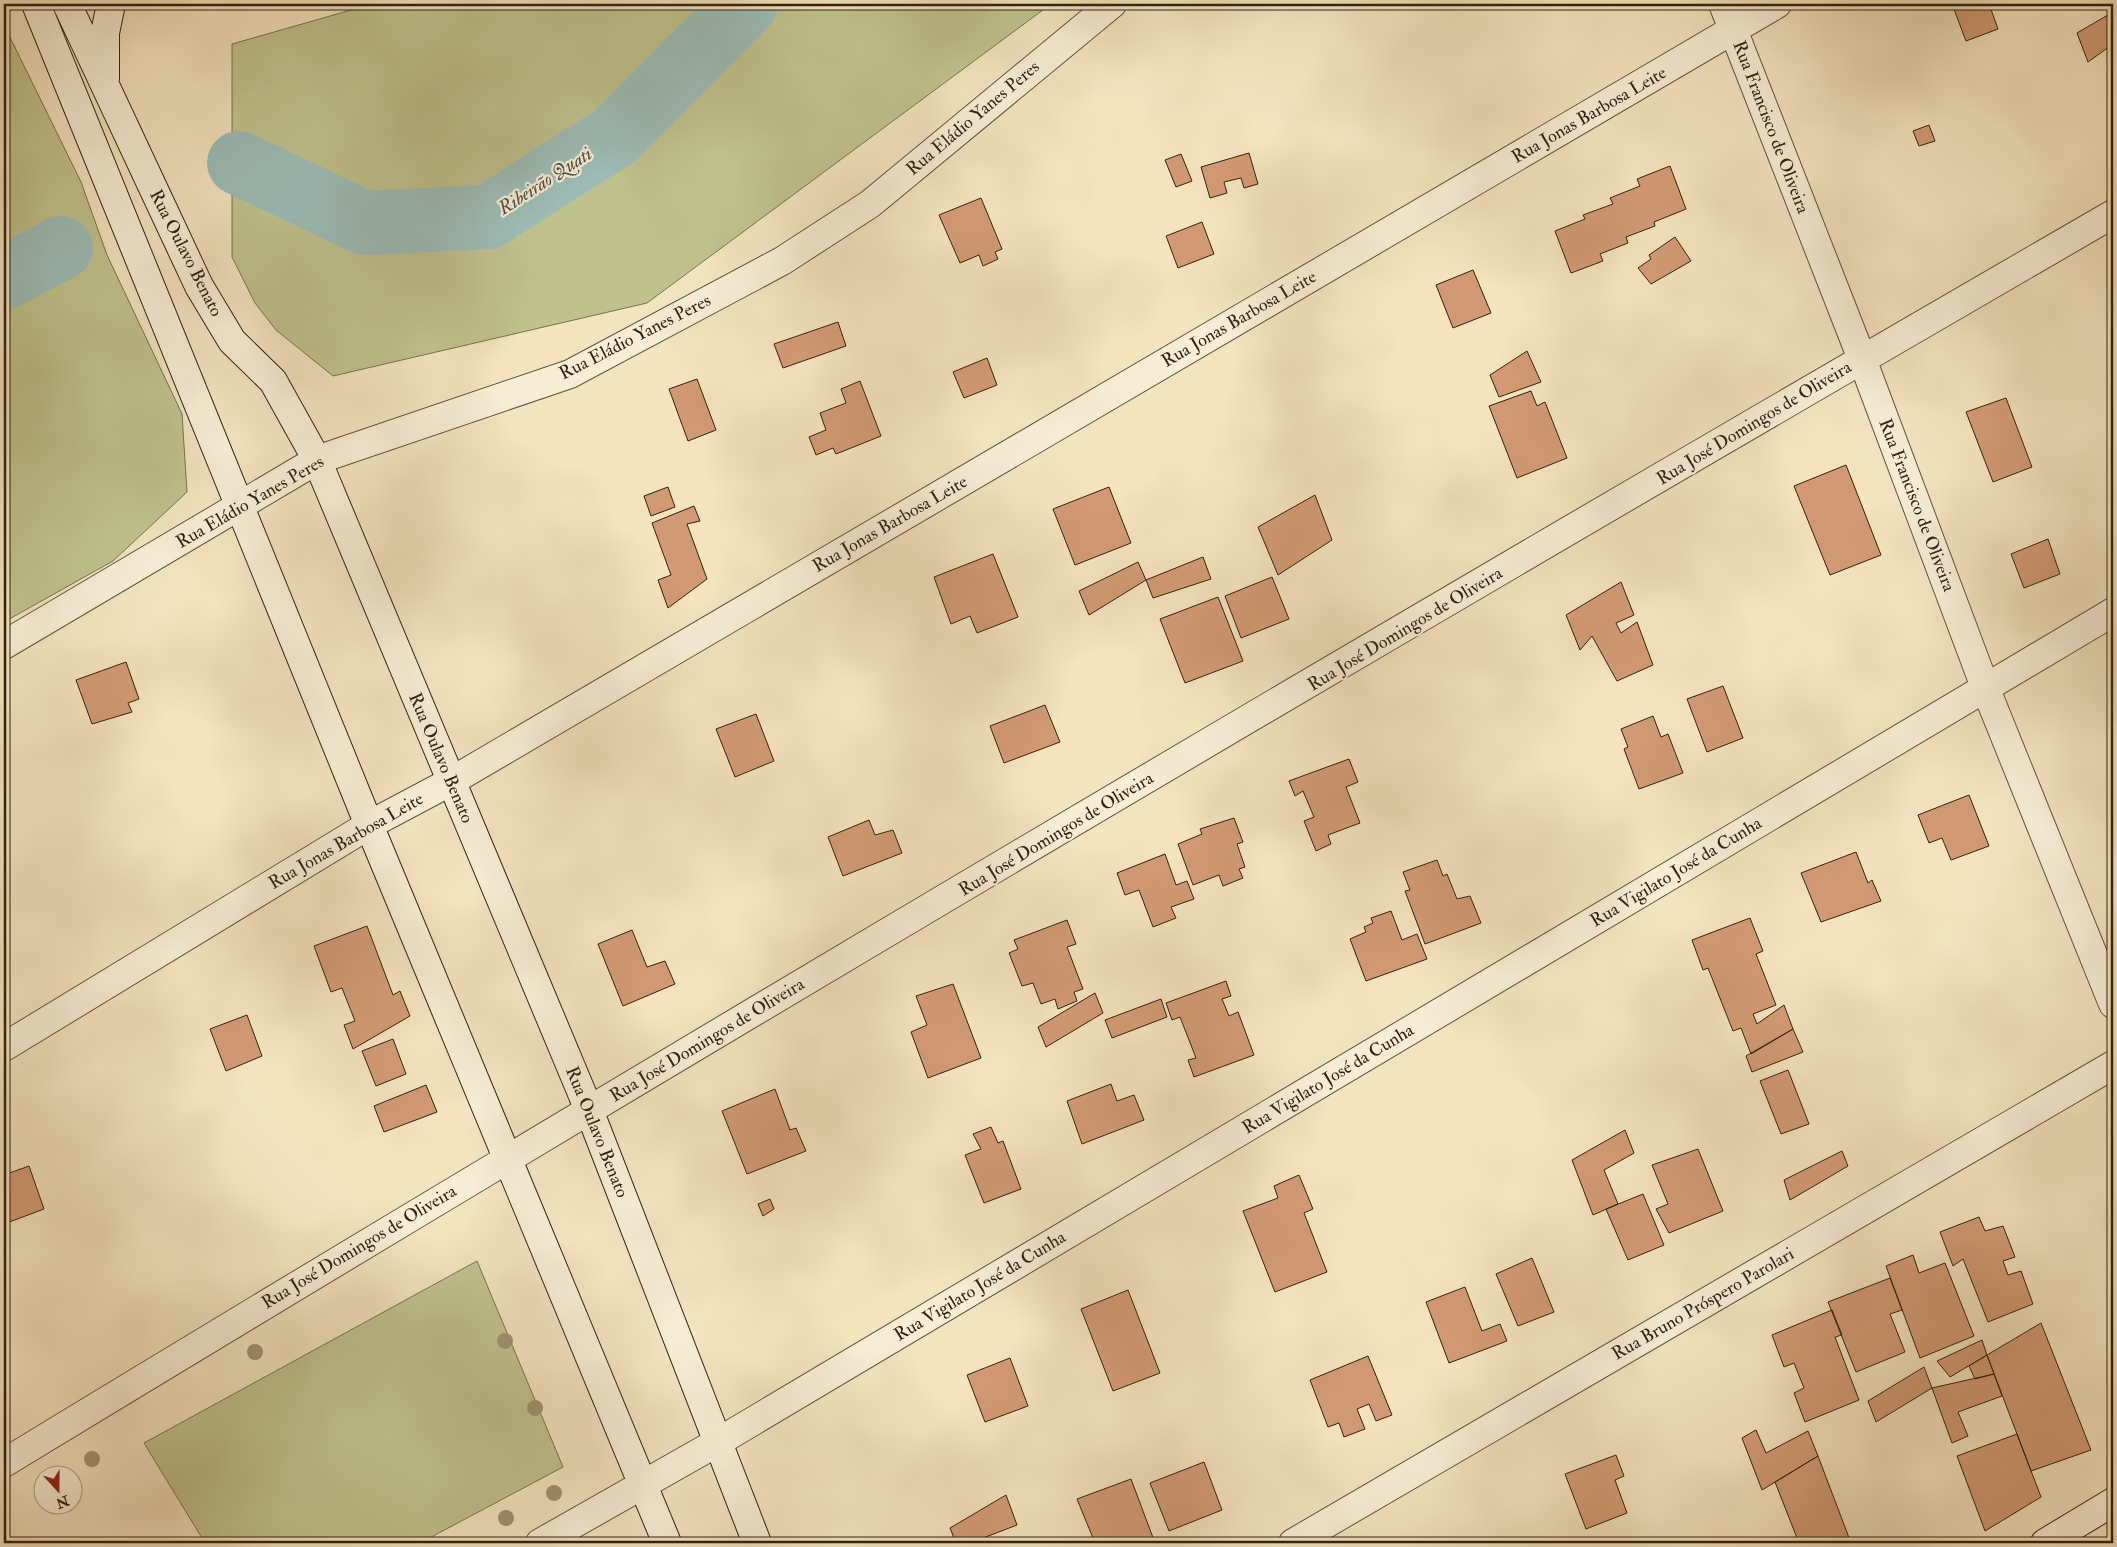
<svg xmlns="http://www.w3.org/2000/svg" width="2117" height="1547" viewBox="0 0 2117 1547" font-family="'IM FELL Double Pica',serif">
	<rect width="100%" height="100%" fill="#f3e3bf"/>
	<filter id="stains"><feTurbulence type="fractalNoise" baseFrequency=".004" numOctaves="4"/><feColorMatrix values="0 0 0 0 .2 0 0 0 0 .09 0 0 0 0 .02 0 0 0 .5 -.17"/></filter>
	<radialGradient id="worn" r=".72"><stop offset=".6" stop-color="#630" stop-opacity="0"/><stop offset="1" stop-color="#630" stop-opacity=".3"/></radialGradient>
	<path fill="#c0c28e" stroke="#787250" d="M372,4h679l-404,299 -314,73 -57,-46 -21,-27 -23,-46v-213z
		M4,25l77,157 26,73 75,159 5,78 -74,69 -109,61z
		M477,1261l86,206 -143,76h-215l-61,-100z"/>
	<g fill="none" stroke-linecap="round" stroke-linejoin="round">
		<path stroke="#9cbdb7" stroke-width="64" d="M239,163l126,60 123,-6 127,-81 131,-132
			M4,278l57,-30"/>
	</g>
	<path fill="#d29a74" stroke="#312212" d="M1952,4h37l9,25 -32,12z
		M2113,12v32l-25,18 -11,-29z
		M1929,125l6,16 -16,5 -6,-15z
		M1249,153l9,31 -14,4 -3,-10 -17,4 3,11 -17,5 -9,-31z
		M1181,154l11,27 -16,6 -11,-27z
		M1670,166l16,43 -32,13 1,4 -29,11 2,6 -28,11 3,7 -32,12 -16,-42 30,-12 -2,-4 30,-11 -3,-6 30,-12 -3,-7z
		M981,198l21,51 -7,3 3,7 -15,7 -4,-11 -19,8 -21,-48z
		M1202,222l12,32 -36,14 -12,-32z
		M1675,237l16,24 -40,23 -13,-16 13,-9 -2,-4z
		M1473,270l18,43 -38,15 -17,-43z
		M838,322l8,24 -63,22 -9,-24z
		M1527,351l14,31 -42,15 -9,-22z
		M987,358l10,27 -33,13 -11,-26z
		M697,379l19,51 -28,11 -19,-52z
		M860,381l21,55 -45,18 -3,-6 -17,7 -7,-18 17,-7 -6,-17 26,-10 -5,-14z
		M1531,391l6,15 8,-4 22,56 -50,20 -28,-72z
		M2006,398l26,69 -39,15 -27,-70z
		M1846,465l35,90 -51,20 -36,-89z
		M668,487l7,20 -24,9 -7,-20z
		M1109,487l22,56 -56,22 -22,-56z
		M1315,495l17,45 -54,35 -20,-48z
		M694,506l6,15 -13,3 20,55 -39,29 -10,-28 13,-5 -19,-52z
		M2048,539l12,35 -36,14 -13,-34z
		M993,554l25,63 -41,16 -7,-17 -19,8 -17,-47z
		M1203,557l8,22 -58,19 -7,-18z
		M1138,562l8,18 -57,35 -10,-24z
		M1272,577l17,42 -48,19 -16,-42z
		M1621,582l13,33 -18,8 5,10 16,-11 16,43 -36,16 -25,-45 -12,14 -14,-35z
		M1218,597l25,64 -58,22 -25,-64z
		M126,662l13,37 -11,4 4,9 -40,12 -16,-44z
		M1723,686l20,52 -36,14 -20,-53z
		M1045,705l15,37 -56,21 -14,-37z
		M756,714l18,47 -39,16 -19,-48z
		M1653,716l8,21 7,-3 15,39 -44,16 -15,-40 4,-2 -7,-18z
		M1349,759l9,23 -12,5 14,36 -32,12 3,9 -15,7 -12,-30 10,-4 -11,-26 -8,5 -6,-15z
		M1969,795l20,51 -38,14 -9,-22 -13,5 -11,-28z
		M1234,818l9,24 -6,2 8,23 -6,2 4,9 -20,8 -4,-11 -26,10 -15,-41 24,-10 -2,-5z
		M869,820l6,15 18,-5 9,23 -59,23 -15,-39z
		M1856,852l12,31 4,-3 9,21 -60,21 -20,-49z
		M1165,854l11,31 11,-4 7,18 -23,8 5,11 -23,9 -14,-37 -14,5 -8,-22z
		M1437,860l6,16 4,-2 10,25 13,-3 11,27 -56,21 -20,-53 5,-1 -7,-18z
		M1391,911l11,29 15,-6 10,25 -61,22 -16,-42 16,-7 -2,-5 9,-4 -2,-5z
		M1750,918l13,33 -7,3 20,51 -23,9 4,10 27,-19 9,24 -42,25 -10,-26 -8,3 -25,-63 -5,2 -11,-30z
		M1067,920l9,24 -9,3 16,42 -9,3 3,9 -19,8 -3,-10 -14,5 -8,-21 -11,3 -13,-33 9,-4 -4,-9z
		M367,926l26,69 7,-4 10,25 -57,33 -9,-24 11,-4 -13,-33 -11,4 -17,-46z
		M632,930l15,37 18,-6 10,23 -52,22 -25,-62z
		M1226,981l5,15 -9,3 7,17 9,-4 16,43 -60,22 -6,-17 8,-2 -16,-41 -8,3 -6,-17z
		M953,984l28,74 -53,20 -17,-46 16,-7 -11,-29z
		M1095,993l8,20 -57,34 -8,-20z
		M1161,999l6,18 -55,21 -7,-18z
		M247,1015l15,41 -36,15 -16,-42z
		M1793,1029l10,23 -51,20 -6,-16z
		M393,1039l13,35 -30,12 -14,-35z
		M1788,1070l21,54 -28,10 -21,-53z
		M1111,1084l6,17 17,-6 10,25 -62,24 -15,-43z
		M426,1085l11,27 -53,20 -10,-26z
		M775,1089l15,41 6,-2 10,23 -59,23 -25,-63z
		M991,1127l7,16 5,-2 18,48 -37,14 -19,-48 16,-6 -8,-15z
		M1625,1130l9,23 -30,17 14,34 -25,11 -21,-55z
		M1698,1149l25,62 -54,22 -13,-24 12,-5 -16,-39z
		M1842,1151l6,15 -58,34 -6,-20z
		M29,1166l15,43 -40,15v-49z
		M1299,1175l14,34 -9,4 23,59 -52,20 -32,-81 35,-13 -4,-12z
		M1643,1194l21,51 -36,15 -22,-51z
		M770,1199l4,10 -11,7 -5,-12z
		M1979,1217l6,14 18,-5 12,31 -12,4 5,14 13,-4 12,33 -45,18 -25,-63 -10,7 -13,-34z
		M1913,1255l6,18 26,-10 29,73 -54,22 -34,-92z
		M1532,1258l22,54 -36,14 -22,-52z
		M1890,1278l12,32 -12,4 15,38 -49,20 -28,-70z
		M1465,1287l17,44 18,-7 7,17 -58,22 -23,-61z
		M1128,1290l32,83 -47,18 -32,-82z
		M1832,1310l10,25 -7,2 24,63 -54,22 -11,-29 10,-5 -10,-25 -10,4 -12,-32z
		M2041,1323l50,127 -60,21 -44,-116z
		M1982,1340l5,15 -37,22 -13,-16z
		M1987,1355l7,19 -19,5 -6,-13z
		M1368,1356l24,59 -16,6 -7,-17 -12,5 8,20 -21,8 -5,-14 -11,4 -18,-47z
		M1010,1358l18,48 -43,16 -18,-47z
		M1924,1367l8,21 -56,34 -8,-21z
		M1994,1374l8,22 -44,16 10,24 -16,7 -20,-55z
		M1756,1430l10,23 42,-22 10,25 -56,34 -20,-52z
		M2017,1434l24,63 -56,34 -28,-75z
		M1616,1455l8,21 -9,4 12,33 -41,16 -21,-55z
		M1818,1456l33,87h-52l-24,-61z
		M1204,1462l18,48 -53,21 -19,-48z
		M1131,1479l24,64h-60l-18,-44z
		M1006,1495l11,30 -47,18h-14l-6,-15z"/>
	<g fill="none" stroke-linecap="round" stroke-linejoin="round">
		<defs>
			<path id="street" d="M1723,4l139,355 123,328 128,317
				M4,645l313,-185 253,-86 212,-113 88,-57 242,-200
				M4,1047l365,-222 81,-43 1327,-778
				M4,1463c698,-424 1402,-840 2109,-1249
				M540,1543l178,-101 1395,-830
				M1293,1543l820,-478"/>
			<path id="secondary" d="M36,4l333,821 298,718
				M67,4l132,282 33,55 41,40 44,79 272,650 168,433
				M105,78v-45l6,-29
				M2045,1543l68,-41"/>
		</defs>
		<use href="#street" stroke="#62523d" stroke-width="30"/>
		<use href="#secondary" stroke="#312212" stroke-width="30"/>
		<use href="#street" stroke="#f7edd5" stroke-width="28"/>
		<use href="#secondary" stroke="#f7edd5" stroke-width="28"/>
	</g>
	<g fill="#a09374">
		<circle cx="505" cy="1341" r="8"/>
		<circle cx="255" cy="1352" r="8"/>
		<circle cx="535" cy="1408" r="8"/>
		<circle cx="92" cy="1459" r="8"/>
		<circle cx="554" cy="1493" r="8"/>
		<circle cx="506" cy="1518" r="8"/>
	</g>
	<g text-anchor="middle" dominant-baseline="central" stroke-width="4.5" stroke-linejoin="round" paint-order="stroke">
		<g font-size="18" fill="#312212" stroke="#f7edd5">
			<text transform="translate(1589 115) rotate(-30)">Rua Jonas Barbosa Leite</text>
			<text transform="translate(973 118) rotate(-40)">Rua Eládio Yanes Peres</text>
			<text transform="translate(1771 127) rotate(69)">Rua Francisco de Oliveira</text>
			<text transform="translate(186 253) rotate(63)">Rua Oulavo Benato</text>
			<text transform="translate(1239 319) rotate(-30)">Rua Jonas Barbosa Leite</text>
			<text transform="translate(635 337) rotate(-27)">Rua Eládio Yanes Peres</text>
			<text transform="translate(1754 423) rotate(-31)">Rua José Domingos de Oliveira</text>
			<text transform="translate(250 502) rotate(-30)">Rua Eládio Yanes Peres</text>
			<text transform="translate(1917 505) rotate(69)">Rua Francisco de Oliveira</text>
			<text transform="translate(890 524) rotate(-30)">Rua Jonas Barbosa Leite</text>
			<text transform="translate(1405 629) rotate(-31)">Rua José Domingos de Oliveira</text>
			<text transform="translate(441 758) rotate(67)">Rua Oulavo Benato</text>
			<text transform="translate(1056 834) rotate(-31)">Rua José Domingos de Oliveira</text>
			<text transform="translate(346 841) rotate(-30)">Rua Jonas Barbosa Leite</text>
			<text transform="translate(1676 872) rotate(-31)">Rua Vigilato José da Cunha</text>
			<text transform="translate(707 1040) rotate(-31)">Rua José Domingos de Oliveira</text>
			<text transform="translate(1328 1079) rotate(-31)">Rua Vigilato José da Cunha</text>
			<text transform="translate(597 1132) rotate(68)">Rua Oulavo Benato</text>
			<text transform="translate(359 1247) rotate(-31)">Rua José Domingos de Oliveira</text>
			<text transform="translate(980 1286) rotate(-31)">Rua Vigilato José da Cunha</text>
			<text transform="translate(1703 1304) rotate(-30)">Rua Bruno Próspero Parolari</text>
		</g>
		<g font-size="19" font-style="italic" fill="#515044" stroke="#f7edd5">
			<text transform="translate(545 181) rotate(-33)">Ribeirão Quati</text>
		</g>
	</g>
	<rect width="2117" height="1547" fill="none" stroke="#f3e3bf" stroke-width="20"/>
	<rect x="5" y="5" width="2107" height="1537" fill="none" stroke="#312212" stroke-width="2.5"/>
	<rect x="10" y="10" width="2097" height="1527" fill="none" stroke="#312212"/>
	<g transform="translate(58 1490) rotate(159)"><circle r="24" fill="#f7edd5" stroke="#a89c87"/>
	<path d="M0-4L9 19L0 12L-9 19Z" fill="#8f2418"/>
	<text y="-8" font-size="14" font-weight="bold" text-anchor="middle" fill="#312212">N</text>
	</g>
	<rect width="100%" height="100%" filter="url(#stains)"/>
	<rect width="100%" height="100%" fill="url(#worn)"/>
</svg>
